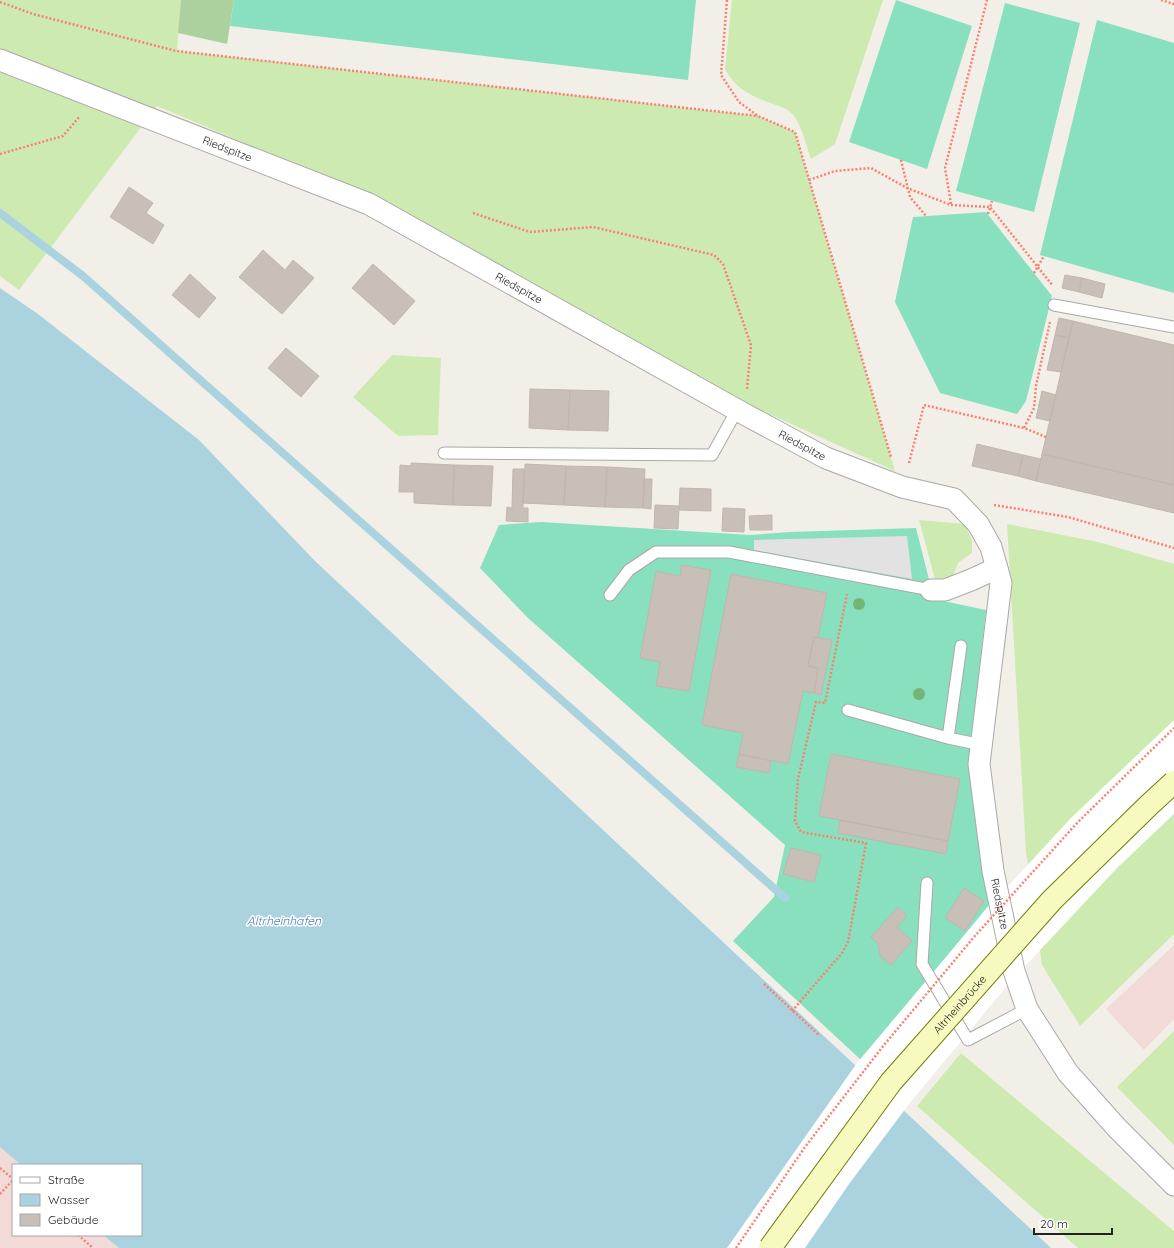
<svg xmlns="http://www.w3.org/2000/svg" width="1174" height="1248" viewBox="0 0 1174 1248" font-family="Quicksand,sans-serif">
	<rect width="100%" height="100%" fill="#f2efe9"/>
	<path fill="#f2dad9" d="M1174,945v74l-30,31 -38,-41z
		M0,1147l21,18h-8v70h90l16,13h-119z"/>
	<path fill="#cdebb0" d="M0,0h181l-4,51 581,65 37,16 100,339 -161,-73 -364,-202 -213,-90 -138,184 -19,-14z
		M732,0h151l-48,144 -24,15c-5,-14 -10,-38 -21,-47 -4,-4 -12,-6 -17,-8 -20,-7 -39,-16 -48,-35z
		M392,355l49,3 -3,77 -40,1 -45,-39z
		M919,520l46,4 7,17v12l-14,10 -6,15 -17,1z
		M1007,524l91,18 76,22v370l-94,92 -38,-61 -16,-113z
		M1174,1031v114l-57,-58z
		M961,1053l213,178v17h-96l-161,-142z"/>
	<path fill="#add19e" d="M181,0h53l-7,44 -49,-11z"/>
	<path fill="#88e0be" d="M234,0h462l-8,80 -458,-54z
		M896,0l76,26 -45,143 -78,-27z
		M1005,3l75,20 -46,189 -78,-21z
		M1097,20l77,23v250l-134,-38z
		M986,212l66,84 -26,105 -9,13 -77,-21 -45,-91 18,-85z
		M541,522l209,13 40,-3 126,-4 18,71 52,11 -17,160 20,135 -128,155 -128,-119 41,-44 11,-52 -257,-227 -48,-50 19,-43z"/>
	<path fill="#e2e2e2" d="M907,536l5,43 -158,-29v-10z"/>
	<path fill="#aad3df" d="M0,288l38,26 161,126 117,122 735,686h-932l-16,-13h38v-70h-120l-21,-18z"/>
	<path fill="#fff" d="M1174,720v94l-57,54 -106,113 -102,123 -60,80 -44,64h-78l130,-185 127,-151 87,-94z"/>
	<g fill="none" stroke-linecap="round" stroke-linejoin="round">
		<path stroke="#aad3df" stroke-width="8" d="M0,213l83,63 702,622"/>
	</g>
	<path fill="#c7bfb8" stroke="#c4b6ab" d="M129,187l24,16 -7,10 18,12 -11,19 -43,-27z
		M263,250l22,20 8,-10 21,18 -32,36 -43,-37z
		M373,264l42,37 -21,24 -42,-37z
		M190,274l26,24 -17,20 -27,-23z
		M1065,275l17,3 -3,14 -17,-4z
		M1082,278l23,6 -3,14 -23,-6z
		M1059,318l14,3 -4,17 -14,-3z
		M1073,321l101,24v140l-132,-31z
		M1055,335l14,3 -8,34 -14,-2z
		M286,348l33,28 -18,21 -33,-29z
		M530,389l40,1 -2,40 -39,-2z
		M570,390l39,1 -1,40 -40,-1z
		M1042,391l14,4 -6,26 -14,-3z
		M977,444l46,11 -5,21 -46,-10z
		M1042,454l132,31v28l-138,-32z
		M1023,455l18,4 -5,22 -18,-5z
		M411,463l43,2 -1,40 -39,-2v-11h-15l1,-27 11,1z
		M525,464l41,2 -2,39 -41,-2z
		M454,465l39,1 -2,40 -38,-1z
		M566,466l41,1 -2,40 -41,-2z
		M607,467l38,2 -2,39 -38,-1z
		M513,469h11l-1,39h5v14l-22,-1 1,-14 5,1z
		M644,479h8l-1,30 -8,-1z
		M680,488l31,1v22l-32,-1z
		M655,505l24,1 -1,23 -24,-1z
		M723,508l22,1 -1,23 -22,-1z
		M772,515v15h-22l-1,-14z
		M682,565l29,5 -22,121 -33,-5 4,-24 -20,-4 16,-87 24,5z
		M731,574l96,19 -9,44h-4l-6,29 10,2 -4,25 -11,-2 -15,73 -49,-10 4,-21 -41,-8z
		M814,637l18,3 -11,55 -7,-2 4,-25 -10,-2z
		M739,754l32,7 -2,12 -33,-6z
		M831,754l129,25 -12,62 -129,-25z
		M840,820l108,21 -2,13 -108,-21z
		M791,848l30,7 -7,27 -31,-8z
		M964,888l20,13 -19,30 -20,-13z
		M898,907l9,9 -10,11 15,14 -21,24 -11,-9 -2,-13 -7,-6z"/>
	<g fill="none" stroke-linecap="round" stroke-linejoin="round">
		<defs>
			<path id="service" d="M1054,305l120,22
				M444,453l268,2 25,-45
				M610,595l19,-25 27,-18h73l202,38
				M848,710l100,28 34,7
				M948,738l13,-92
				M927,883l-5,81 46,76 59,-31"/>
			<g id="minor">
				<path id="s1" d="M0,60l369,144 368,206 89,48 76,29 52,12 24,25 13,23 10,36 -22,181 14,107 21,100 13,38 41,64 49,55 57,57"/>
				<path d="M931,590h14l26,-10 26,-12"/>
			</g>
		</defs>
		<use href="#service" stroke="#a9a9a9" stroke-width="13"/>
		<use href="#minor" stroke="#a9a9a9" stroke-width="23"/>
		<path stroke="#fa8072" stroke-width="2.5" stroke-dasharray="2 2" stroke-linecap="butt" d="M727,0l-6,75 18,27 19,14 37,16 96,325
			M1161,0l13,4
			M0,2l33,12 143,37 582,65
			M0,154l63,-18 17,-20
			M901,160l9,37 16,19
			M809,180l26,-9 36,-3 36,20 44,17 39,2 63,79
			M951,204l-6,-36 42,-168
			M473,213l57,19 63,-5 121,28 9,9 28,81 -4,44
			M988,214l4,-13
			M1034,273l10,-17
			M1046,437l-22,-9 10,-20 2,-22 14,-64
			M909,463l15,-58 100,23
			M994,505l74,12 106,31
			M764,984l56,52
			M792,1011l50,-58 6,-11 18,-99 -65,-11 -6,-11 3,-42 18,-77 9,1 22,-109
			M0,1168l13,11
			M0,1194l13,-14
			M78,1235l15,13"/>
		<use href="#service" stroke="#fff" stroke-width="11"/>
		<use href="#minor" stroke="#fff" stroke-width="21"/>
		<defs>
			<g id="secondary-bridge">
				<path id="s2" d="M770,1248l121,-166 161,-182 97,-95 25,-23"/>
			</g>
		</defs>
		<use href="#secondary-bridge" stroke="#707d05" stroke-width="24" stroke-linecap="butt"/>
		<path stroke="#fa8072" stroke-width="2.5" stroke-dasharray="2 2" stroke-linecap="butt" d="M736,1248l69,-101 79,-102 90,-108 103,-114 97,-95"/>
		<use href="#secondary-bridge" stroke="#f7fabf" stroke-width="22"/>
	</g>
	<g fill="#74b475">
		<circle cx="859" cy="604" r="6"/>
		<circle cx="919" cy="694" r="6"/>
	</g>
	<g text-anchor="middle" dominant-baseline="central" stroke-width="3" stroke-linejoin="round" paint-order="stroke">
		<g font-size="11" fill="#222" stroke="#fff">
			<text stroke="none"><textPath href="#s1" startOffset="244">Riedspitze</textPath></text>
			<text stroke="none"><textPath href="#s1" startOffset="568">Riedspitze</textPath></text>
			<text stroke="none"><textPath href="#s1" startOffset="892">Riedspitze</textPath></text>
			<text stroke="none"><textPath href="#s1" startOffset="1476">Riedspitze</textPath></text>
			<text stroke="none"><textPath href="#s2" startOffset="309">Altrheinbrücke</textPath></text>
		</g>
		<g font-size="12" font-style="italic" fill="#4a7aab" stroke="#fff">
			<text x="284" y="920">Altrheinhafen</text>
		</g>
	</g>
	<rect x="12" y="1164" width="130" height="72" fill="#ffffff" stroke="#a7a7a7"/>
	<rect x="20" y="1177" width="20" height="6" fill="#ffffff" stroke="#a7a7a7"/>
	<text x="48" y="1184" font-size="12" fill="#222222">Straße</text>
	<rect x="20" y="1194" width="20" height="12" fill="#aad3df" stroke="#a7a7a7"/>
	<text x="48" y="1204" font-size="12" fill="#222222">Wasser</text>
	<rect x="20" y="1214" width="20" height="12" fill="#c7bfb8" stroke="#a7a7a7"/>
	<text x="48" y="1224" font-size="12" fill="#222222">Gebäude</text>
	<path d="M1034 1228v6h78v-6" fill="none" stroke="#222222" stroke-width="2"/>
	<text x="1040" y="1228" font-size="12" fill="#222222" stroke="#ffffff" stroke-width="3" paint-order="stroke">20 m</text>
</svg>
